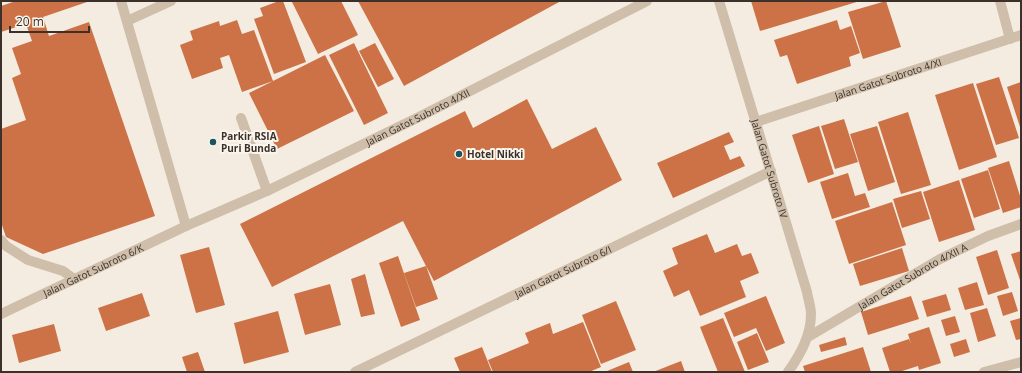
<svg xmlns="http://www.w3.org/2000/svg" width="1022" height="373" viewBox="0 0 1022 373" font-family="'Open Sans',sans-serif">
	<rect width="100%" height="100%" fill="#f4ece0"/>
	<path fill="#cc7246" d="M16,1h74l-47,16 6,19 40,-14 66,194 -112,38 -37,-17 -5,-15v-93l25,-9 -14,-42 9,-4 -9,-26 20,-7 -6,-17 -25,8v-26z
		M279,1h4l23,61 -32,12 -20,-55 9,-3 -3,-8z
		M294,1h47l17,34 -40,19 -26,-52z
		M358,1h203l-157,85z
		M751,1h109l-100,30z
		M886,1l15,46 -38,12 -15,-47z
		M237,20l5,14 12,-4 19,51 -31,11 -13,-37 -9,3 3,10 -31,11 -12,-34 13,-5 -3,-9 29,-10 1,5z
		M837,20l3,10 11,-4 9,27 -11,4 2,9 -54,18 -10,-29 -7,2 -6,-17z
		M354,43l34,70 -24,12 -35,-70z
		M375,43l19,36 -16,8 -19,-36z
		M325,55l29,56 -77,38 -28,-56z
		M999,77l20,61 -23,7 -20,-61z
		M1021,82v48l-14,-43z
		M973,83l24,74 -38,13 -24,-75z
		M527,99l25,50 44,-22 26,53 -188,101 -8,-15 12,33 -22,8 -12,-34 22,-7 -23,-45 -131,66 -32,-63 225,-113 8,17z
		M908,112l23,73 -30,9 -23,-72z
		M844,119l14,43 -23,7 -14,-43z
		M819,126l15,48 -26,9 -16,-48z
		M877,126l18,56 -27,9 -18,-57z
		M729,132l5,10 -10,4 6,14 10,-4 5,10 -72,32 -16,-35z
		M1009,161l12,38v8l-18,6 -15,-45z
		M988,170l12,39 -26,9 -13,-39z
		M848,173l7,23 10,-3 5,14 -38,12 -12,-37z
		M959,180l16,50 -36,12 -16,-50z
		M921,191l9,28 -28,9 -9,-29z
		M892,202l14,43 -57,19 -14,-43z
		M707,234l8,19 22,-9 5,12 9,-3 8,20 -19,8 6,16 -46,19 -11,-26 -15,7 -11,-26 15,-7 -6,-16z
		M209,247l16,58 -29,8 -16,-58z
		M902,248l7,23 -49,15 -7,-22z
		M997,250l12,38 -21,7 -12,-38z
		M1021,251v32l-10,-29z
		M398,256l22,64 -19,7 -22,-64z
		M365,274l10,40 -14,3 -10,-38z
		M977,282l7,23 -19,5 -7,-22z
		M330,284l11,41 -36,10 -11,-41z
		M1012,292l6,19 -15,5 -6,-20z
		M142,293l8,23 -44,15 -8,-23z
		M946,294l5,16 -24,7 -5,-16z
		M766,296l19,47 -19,8 -10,-23 -22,9 -10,-24z
		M911,296l8,23 -51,16 -7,-23z
		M616,301l20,49 -35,14 -19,-49z
		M987,308l9,28 -18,6 -8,-29z
		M278,311l11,41 -45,12 -10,-41z
		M955,316l5,16 -14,4 -5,-16z
		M723,318l22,54h-27l-18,-45z
		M1021,318v21l-5,1 -6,-19z
		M583,322l18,45 -12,5h-96l-5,-12 41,-17 -4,-10 25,-10 3,11z
		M54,324l7,27 -42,12 -7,-28z
		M929,327l12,36 -22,7 -1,-4 -19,6h-9l-8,-24 27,-9 2,5 -3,-10z
		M757,333l12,29 -21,8 -11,-28z
		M845,337l2,8 -26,7 -2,-7z
		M966,339l4,13 -16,5 -4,-13z
		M482,347l10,25h-32l-6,-14z
		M863,347l8,25h-66l-2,-6z
		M198,352l7,20h-18l-5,-15z
		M681,361l4,11h-32z
		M629,362l4,10h-25l-1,-1z"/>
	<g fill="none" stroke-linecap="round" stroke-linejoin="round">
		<path stroke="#cebeaa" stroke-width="10" d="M1,240l5,6 22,14 35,11 11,8"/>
		<g stroke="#cebeaa" stroke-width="10">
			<path d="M121,1l65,225"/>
			<path id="s1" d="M719,1l88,291c1,7 4,15 4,22 0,22 -11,41 -23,58"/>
			<path d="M1000,1l10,38"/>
			<path d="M127,21l44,-20"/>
			<path d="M241,118l26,73"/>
			<path id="s2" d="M756,122l265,-87"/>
			<path id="s3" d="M1,314l185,-88 81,-35 152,-74 228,-116"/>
			<path id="s4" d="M808,337l132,-78 48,-23 33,-12"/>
			<path id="s5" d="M355,372l416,-201"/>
			<path d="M984,372l37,-10"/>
		</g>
	</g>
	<g fill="#1c555f" stroke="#fbf6ed" stroke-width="1.5">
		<circle cx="213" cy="142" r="4"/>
		<circle cx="459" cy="154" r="4"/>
	</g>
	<g text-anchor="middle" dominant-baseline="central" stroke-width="4" stroke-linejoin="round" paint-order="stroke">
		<g font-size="10" fill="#3b312a" stroke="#fbf6ed">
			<text stroke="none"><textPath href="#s2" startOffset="139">Jalan Gatot Subroto 4/XI</textPath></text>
			<text stroke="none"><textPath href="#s3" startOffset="461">Jalan Gatot Subroto 4/XII</textPath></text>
			<text stroke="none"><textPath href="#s1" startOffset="175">Jalan Gatot Subroto IV</textPath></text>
			<text stroke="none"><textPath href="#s3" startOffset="102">Jalan Gatot Subroto 6/K</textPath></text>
			<text stroke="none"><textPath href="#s5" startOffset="231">Jalan Gatot Subroto 6/I</textPath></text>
			<text stroke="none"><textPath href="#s4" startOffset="121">Jalan Gatot Subroto 4/XII A</textPath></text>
		</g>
		<g font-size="10" font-weight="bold" fill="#3b312a" stroke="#fbf6ed" text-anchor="start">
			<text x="221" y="136">Parkir RSIA<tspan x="221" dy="12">Puri Bunda</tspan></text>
			<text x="467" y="154">Hotel Nikki</text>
		</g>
	</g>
	<rect width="1022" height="373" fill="none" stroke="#3b312a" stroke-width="4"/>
	<path d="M10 26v6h79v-6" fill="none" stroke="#3b312a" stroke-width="2"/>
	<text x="16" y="26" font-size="12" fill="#3b312a" stroke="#fbf6ed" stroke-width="3" paint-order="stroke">20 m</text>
</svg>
